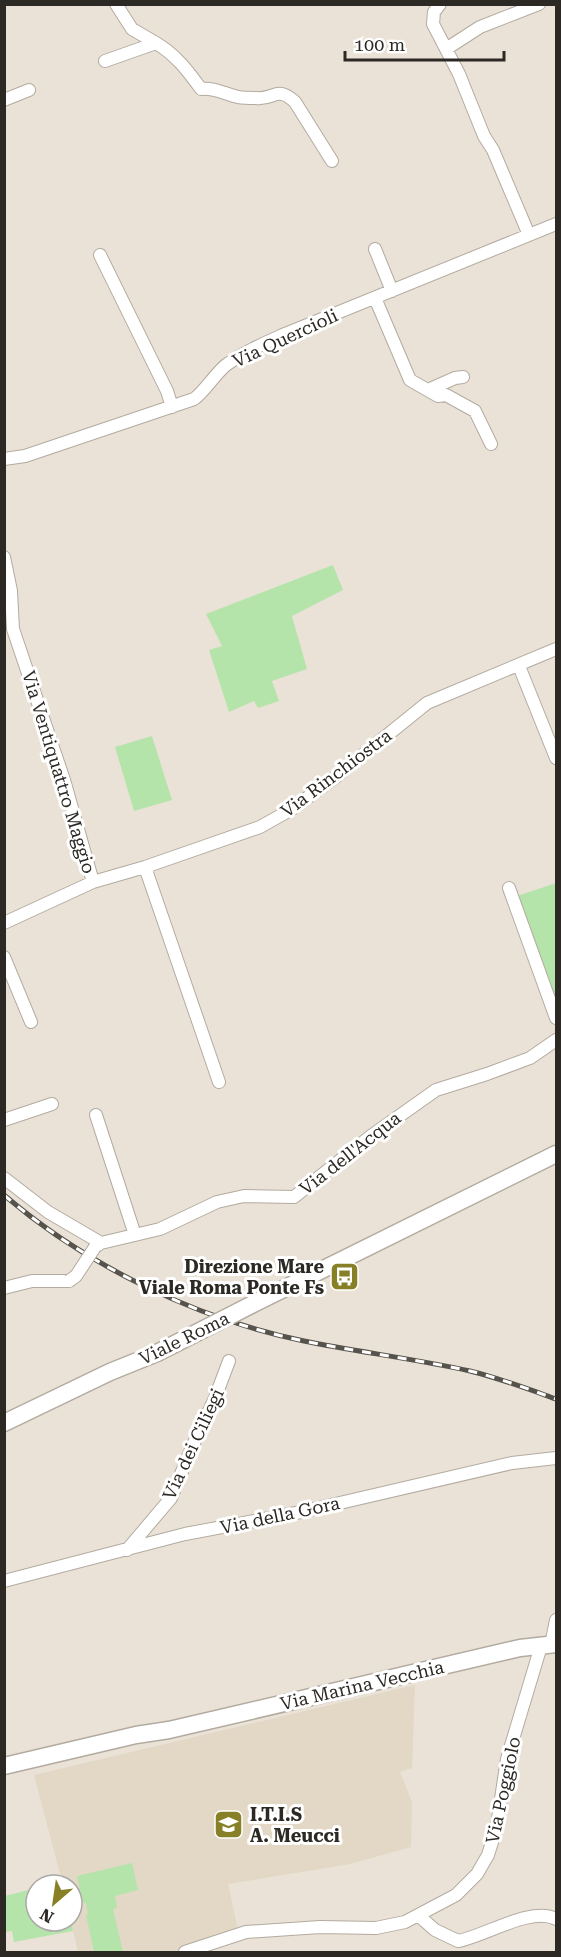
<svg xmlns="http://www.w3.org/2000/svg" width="561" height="1957" viewBox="0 0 561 1957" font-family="'Roboto Serif',serif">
	<rect width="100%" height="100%" fill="#eae2d6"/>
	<path fill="#e3d7c5" d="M415,1685l-3,83 -12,4 12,30 -1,45 -61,17 -122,20 10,46 -61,22h-99l-7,-31 1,-36h-9l-29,-110z"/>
	<path fill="#b5e4ab" d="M333,565l10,25 -51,26 15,53 -35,12 7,20 -21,7 -4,-7 -25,11 -20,-62 13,-4 -16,-32z
		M152,736l20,64 -38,11 -19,-64z
		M556,883v122l-39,-109z
		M132,1863l6,27 -23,6 2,12 -4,1 10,43h-29l-8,-37 2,-1 -2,-11h-3l-6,-27z
		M36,1888v33h35l2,10 -59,11 -2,-11 -7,1v-36z"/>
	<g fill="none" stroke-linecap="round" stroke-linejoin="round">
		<defs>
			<path id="minor" d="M440,4l-6,8 -1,12 26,50 25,62 9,14 36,85
				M156,43c20,12 32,28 45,46 12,-2 24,5 37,8 6,1 12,1 18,1 19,2 20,-13 39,4l37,59
				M446,49l34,-22 59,-23
				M105,61l51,-18 -24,-14 -16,-25
				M4,100l25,-10
				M375,249l17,42
				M100,255l67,136 5,16
				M375,298l35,82 28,16 8,-1 29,16 16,33
				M428,390l27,-12 8,-1
				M4,459l21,-3 169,-57c12,-9 20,-24 32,-34 18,-13 39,-22 59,-31l271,-110
				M4,557l7,34 2,38 51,151 29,102
				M519,666l37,92
				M145,867l74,215
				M509,888l47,130
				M4,923l89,-41 52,-15 115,-40 32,-18 46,-34 89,-72 129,-54
				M4,957l27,65
				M96,1115l39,120
				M4,1120l48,-16
				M4,1178l44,34 53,31
				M95,1247l6,-4 59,-14 57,-27 27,-6 50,1 77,-61 65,-46 51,-16 43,-16 26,-18
				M4,1288l28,-7h37
				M127,1550l44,-52 22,-53 22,-47 14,-37
				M4,1581l181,-47 116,-22 211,-49 44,-5
				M551,1645l5,-25
				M419,1916l16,14 23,11c27,-5 73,-35 98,-22
				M185,1952l61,-20 74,-5 56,1 29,-6 51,-27 21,-21 11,-19 4,-13 6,-23 9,-60 34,-113"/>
			<path id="major" d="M253,1304l303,-150
				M4,1423l106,-51 47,-19
				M4,1766l132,-31 33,-5 351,-82 36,-4"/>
		</defs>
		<use href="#minor" stroke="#b3aba0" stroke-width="14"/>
		<use href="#major" stroke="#b3aba0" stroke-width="19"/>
		<use href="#minor" stroke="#fff" stroke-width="12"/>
		<use href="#major" stroke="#fff" stroke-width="16"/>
		<defs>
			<path id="rail" d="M4,1195c83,71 193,124 300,146 55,11 111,18 166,30 29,7 58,18 86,28"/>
		</defs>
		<use href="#rail" stroke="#56524c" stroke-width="5"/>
		<use href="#rail" stroke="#fff" stroke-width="3" stroke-dasharray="9" stroke-linecap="butt"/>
		<defs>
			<path id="minor-bridge" d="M69,1281l7,-5 19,-29"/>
			<path id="major-bridge" d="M157,1353l96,-49"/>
		</defs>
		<use href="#minor-bridge" stroke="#b3aba0" stroke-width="14" stroke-linecap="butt"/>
		<use href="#major-bridge" stroke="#b3aba0" stroke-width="19" stroke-linecap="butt"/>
		<use href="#minor-bridge" stroke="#fff" stroke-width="12"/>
		<use href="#major-bridge" stroke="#fff" stroke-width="16"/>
	</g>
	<defs>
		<symbol id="bus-square" viewBox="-11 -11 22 22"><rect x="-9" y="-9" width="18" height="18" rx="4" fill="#878027" stroke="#fff"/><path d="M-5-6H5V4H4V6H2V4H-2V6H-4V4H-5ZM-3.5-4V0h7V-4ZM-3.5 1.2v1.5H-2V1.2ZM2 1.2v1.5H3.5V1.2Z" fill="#fff"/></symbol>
		<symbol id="school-square" viewBox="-11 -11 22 22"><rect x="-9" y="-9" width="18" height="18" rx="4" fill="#878027" stroke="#fff"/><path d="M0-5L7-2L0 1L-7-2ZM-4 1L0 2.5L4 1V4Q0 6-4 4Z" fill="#fff"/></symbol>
	</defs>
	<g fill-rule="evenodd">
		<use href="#bus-square" x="328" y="1260" width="33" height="33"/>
		<use href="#school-square" x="212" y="1808" width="33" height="33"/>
	</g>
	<g text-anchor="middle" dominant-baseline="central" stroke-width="6" stroke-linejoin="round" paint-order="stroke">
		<g font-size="18" fill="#2c2924" stroke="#fff">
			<text transform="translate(285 338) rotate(-25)">Via Quercioli</text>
			<text transform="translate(59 772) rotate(73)">Via Ventiquattro Maggio</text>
			<text transform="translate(336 773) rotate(-37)">Via Rinchiostra</text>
			<text transform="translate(350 1153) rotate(-38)">Via dell'Acqua</text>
			<text transform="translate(184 1338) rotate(-26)">Viale Roma</text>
			<text transform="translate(193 1444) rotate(-65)">Via dei Ciliegi</text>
			<text transform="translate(280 1515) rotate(-12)">Via della Gora</text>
			<text transform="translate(362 1685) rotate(-13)">Via Marina Vecchia</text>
			<text transform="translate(503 1790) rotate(-78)">Via Poggiolo</text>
		</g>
		<g font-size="18" font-weight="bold" fill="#2c2924" stroke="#fff" text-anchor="end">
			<text x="324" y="1266">Direzione Mare<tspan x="324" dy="21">Viale Roma Ponte Fs</tspan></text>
			<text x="250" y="1814" text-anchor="start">I.T.I.S<tspan x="250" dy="21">A. Meucci</tspan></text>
		</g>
	</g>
	<rect width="561" height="1957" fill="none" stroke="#2c2924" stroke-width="12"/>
	<g transform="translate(54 1903) rotate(209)"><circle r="28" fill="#ffffff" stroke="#aba9a7" stroke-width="1.5"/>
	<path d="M0-4.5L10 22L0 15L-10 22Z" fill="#878027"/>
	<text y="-9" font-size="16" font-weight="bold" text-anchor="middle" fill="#2c2924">N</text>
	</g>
	<path d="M345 51v9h159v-9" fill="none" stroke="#2c2924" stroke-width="3"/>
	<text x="354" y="51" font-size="18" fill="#2c2924" stroke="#ffffff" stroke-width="4.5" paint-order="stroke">100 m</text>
</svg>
